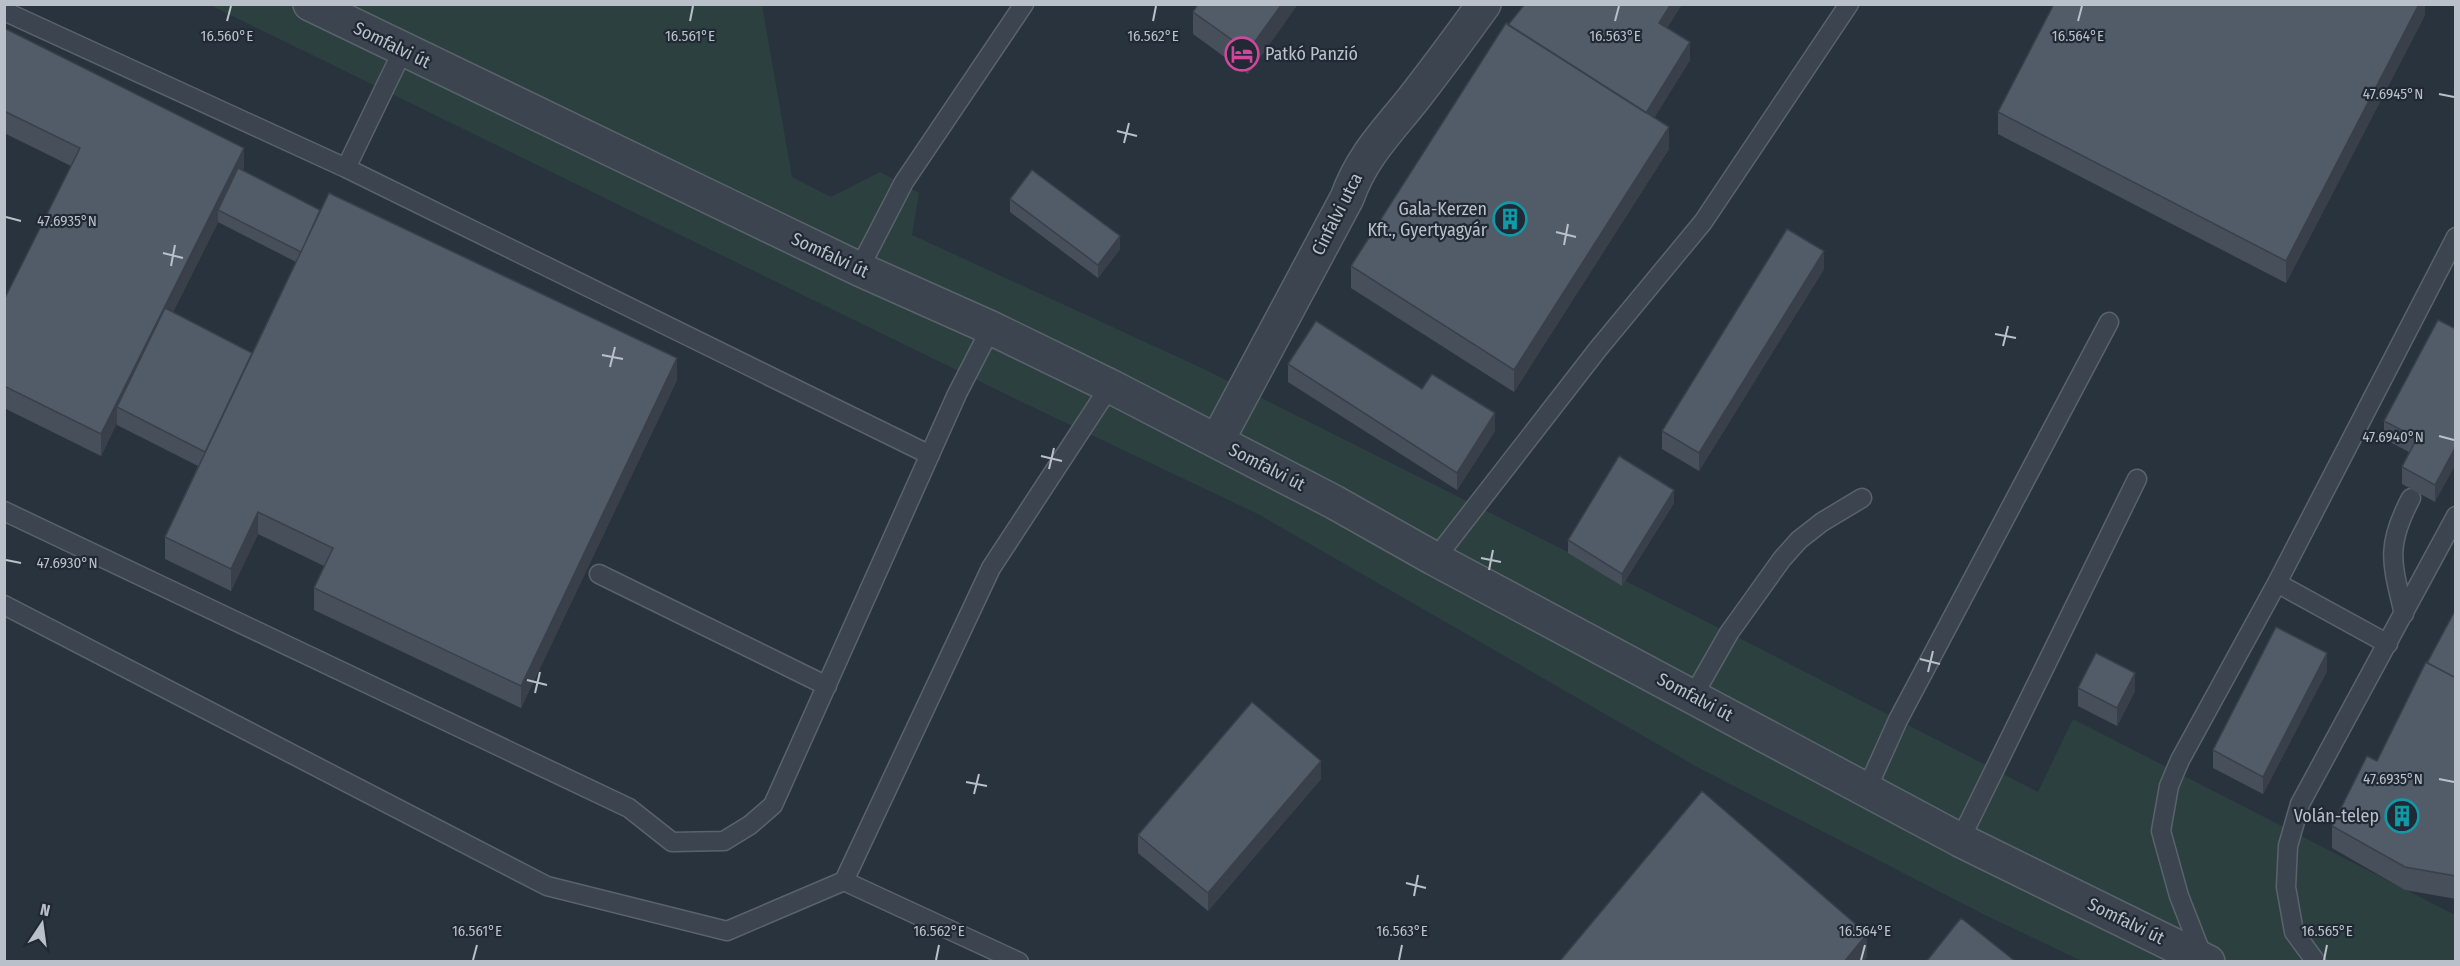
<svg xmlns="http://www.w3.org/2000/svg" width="2460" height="966" viewBox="0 0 2460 966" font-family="'Fira Sans Condensed',sans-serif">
	<rect width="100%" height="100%" fill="#29333e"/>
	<path fill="#2c4040" d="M210,5h552l30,172 39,20 49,-25 39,21 -7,42 294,135 545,274 287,148 35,-73 382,196v46h-373l-97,-46 -286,-147 -441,-254 -236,-112z"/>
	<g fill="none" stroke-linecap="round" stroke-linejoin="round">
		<defs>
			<path id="service" d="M4,11l342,157 584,287
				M346,168l57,-118
				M859,269l45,-87 120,-178
				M4,511l625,297 43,34 52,-1 26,-16 23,-20 184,-411 34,-66
				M1435,559l163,-210 105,-127 146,-218
				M599,574l228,112
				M2277,583l111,61
				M4,605l543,281 180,45 117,-50
				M2404,614c-12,-51 -19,-67 7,-116
				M1693,696l36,-63 53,-74 17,-19 23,-18 40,-24
				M1867,789l31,-69 211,-398
				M1960,840l177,-361
				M2204,960l-25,-64 -18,-65 8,-45 11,-26 97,-177 179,-346
				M1019,962l-175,-81 147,-313 119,-182
				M2316,962l-22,-30 -8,-45 2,-41 12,-42 156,-288"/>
			<path id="minor" d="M310,4l549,265 132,59 119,58 224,116 101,57 525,281 248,122
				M1217,441l130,-243c15,-42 40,-66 67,-100 24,-31 47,-62 70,-94"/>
		</defs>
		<use href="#service" stroke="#5a636c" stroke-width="21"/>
		<use href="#minor" stroke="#5a636c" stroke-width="36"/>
		<use href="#service" stroke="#3c454f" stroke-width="18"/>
		<use href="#minor" stroke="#3c454f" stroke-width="33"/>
	</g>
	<path fill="#474f5a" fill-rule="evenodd" d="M1298,4l-50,70 -55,-40v-22z
		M1525,4h157l-15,24 23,32 -36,58 15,31 -155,243 -163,-104v-22l157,-241z
		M2425,4v11l-139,268 -288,-149v-22z
		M4,28l240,142 -1,1 77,39 357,170 -156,328 -207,-98v-22l10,-22 -66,-32 -27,57 -66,-32v-22l33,-71 -81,-41v-2l-16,33 -97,-48v-108l67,-134 -67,-33zM218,222l78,40 -44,91 -79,-41z
		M1010,199l110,50 -22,29 -88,-66z
		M1824,269l-125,202 -37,-22v-18z
		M2456,329l-21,173 -33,-18v-17l7,-15 -25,-13v-18z
		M1288,364l134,25 73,42 -38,59 -169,-108z
		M1674,503l-52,83 -54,-33v-13z
		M2456,609v290l-51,-9 -73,-42v-22l45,-65z
		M2327,671l-64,123 -50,-26v-18z
		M2078,688l57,3 -18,35 -39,-20z
		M1321,779l-113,132 -70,-58v-18z"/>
	<path fill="#39404a" d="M1282,4h16l-50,70v-23z
		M1671,4h11l-23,37v-18z
		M2419,4h6v11l-139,268v-22z
		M1690,42v18l-46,74v-18z
		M1669,127v22l-155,243v-22z
		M244,148v22l-21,42 -5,-2v12l-94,188 -7,-3v16l-16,33v-22z
		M1120,236v13l-22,29v-13z
		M1824,251v18l-125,202v-18z
		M677,358v22l-156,328v-22z
		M1495,413v18l-38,59v-17z
		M2456,446v18l-21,38v-17z
		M1674,490v13l-52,83v-12z
		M258,512v22l-27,57v-22z
		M2327,653v18l-64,123v-17z
		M2135,673v18l-18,35v-18z
		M1321,761v18l-113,132v-18z
		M1867,934v23l-4,5h-19z"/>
	<path fill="#525c69" stroke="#39404a" stroke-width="1.5" d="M1198,4h84l-34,47 -55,-39z
		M1525,4h146l-12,19 31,19 -44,71 -138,-88z
		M2054,4h365l-133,257 -288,-149z
		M1506,23l163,104 -155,243 -163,-104z
		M4,28l240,120 -143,286 -97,-48v-86l76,-152 -76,-37z
		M238,168l82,42 -19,42 -83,-42z
		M1032,170l88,66 -22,29 -88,-66z
		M329,193l348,165 -156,328 -207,-98 19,-40 -75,-36 -27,57 -66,-32z
		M1787,229l37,22 -125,202 -37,-22z
		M165,308l87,45 -47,99 -88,-45z
		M2438,320l18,9v117l-21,39 -33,-18 15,-29 -33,-17z
		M1316,321l106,68 10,-15 63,39 -38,60 -169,-109z
		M1619,456l55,34 -52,84 -54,-34z
		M2456,609v69l-29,-15z
		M2276,627l51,26 -64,124 -50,-27z
		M2096,653l39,20 -18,35 -39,-20z
		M2426,662l30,16v198l-51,-9 -73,-41 35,-70 10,5z
		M1252,702l69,59 -113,132 -70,-58z
		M1702,791l165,143 -23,28h-285z
		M1961,918l55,44h-90z"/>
	<path fill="none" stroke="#b9c0c9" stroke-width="2" d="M227,21l4,-15M690,21l3,-15M1153,21l3,-15M1615,21l4,-15M2078,21l4,-15M2439,94l15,3M1117,131l20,5M1124,143l5,-20M6,217l15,4M1556,232l20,5M1564,245l4,-21M163,253l20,5M171,266l4,-21M1995,334l21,4M2003,346l5,-20M602,355l21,4M610,367l5,-20M2439,436l15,4M1041,456l21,5M1049,469l5,-21M1481,558l20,4M6,560l15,3M1489,570l4,-20M1920,659l20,5M1928,672l5,-21M527,680l20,5M535,693l5,-21M2439,779l15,3M966,782l21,4M974,794l5,-20M1406,883l20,5M1414,896l4,-21M473,960l4,-15M936,960l3,-15M1399,960l3,-15M1861,960l4,-15M2324,960l3,-15"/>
	<defs>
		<symbol id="hotel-ring" viewBox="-11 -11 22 22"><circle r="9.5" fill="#212a34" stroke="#d1479c" stroke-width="1.5"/><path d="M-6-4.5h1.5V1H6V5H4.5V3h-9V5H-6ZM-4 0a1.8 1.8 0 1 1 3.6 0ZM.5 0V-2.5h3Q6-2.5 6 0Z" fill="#d1479c"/></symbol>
		<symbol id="building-ring" viewBox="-11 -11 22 22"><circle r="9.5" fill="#212a34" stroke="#0f9aa8" stroke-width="1.5"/><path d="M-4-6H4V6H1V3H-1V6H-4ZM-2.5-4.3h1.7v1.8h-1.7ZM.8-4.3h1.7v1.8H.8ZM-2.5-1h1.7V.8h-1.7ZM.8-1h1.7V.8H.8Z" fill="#0f9aa8"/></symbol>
	</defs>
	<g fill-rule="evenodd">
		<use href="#hotel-ring" x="1223" y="35" width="38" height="38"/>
		<use href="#building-ring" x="1491" y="200" width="38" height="38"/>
		<use href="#building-ring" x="2383" y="797" width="38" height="38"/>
	</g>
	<g text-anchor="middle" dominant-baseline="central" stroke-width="4.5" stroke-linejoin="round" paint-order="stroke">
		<g font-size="18" fill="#b9c0c9" stroke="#212a34">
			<text transform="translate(392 45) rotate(26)">Somfalvi út</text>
			<text transform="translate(1337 214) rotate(-63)">Cinfalvi utca</text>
			<text transform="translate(830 255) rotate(25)">Somfalvi út</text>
			<text transform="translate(1267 467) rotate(27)">Somfalvi út</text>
			<text transform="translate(1695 697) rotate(28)">Somfalvi út</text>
			<text transform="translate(2126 921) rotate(26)">Somfalvi út</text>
		</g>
		<g font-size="18" fill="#b9c0c9" stroke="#212a34" text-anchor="end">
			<text x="1265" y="54" text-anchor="start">Patkó Panzió</text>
			<text x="1487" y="209">Gala-Kerzen<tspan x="1487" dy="21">Kft., Gyertyagyár</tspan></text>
			<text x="2379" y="816">Volán-telep</text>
		</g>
	</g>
	<g font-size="15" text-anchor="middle" fill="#b9c0c9" stroke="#212a34" stroke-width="4.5" stroke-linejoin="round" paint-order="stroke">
		<text x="227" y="41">16.560°E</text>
		<text x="690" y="41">16.561°E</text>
		<text x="1153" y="41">16.562°E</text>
		<text x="1615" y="41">16.563°E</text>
		<text x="2078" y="41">16.564°E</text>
		<text x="2393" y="99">47.6945°N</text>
		<text x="67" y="226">47.6935°N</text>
		<text x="2393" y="442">47.6940°N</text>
		<text x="67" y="568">47.6930°N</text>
		<text x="2393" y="784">47.6935°N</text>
		<text x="477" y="936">16.561°E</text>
		<text x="939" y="936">16.562°E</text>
		<text x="1402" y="936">16.563°E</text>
		<text x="1865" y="936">16.564°E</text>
		<text x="2327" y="936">16.565°E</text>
	</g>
	<rect width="2460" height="966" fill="none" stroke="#b9c0c9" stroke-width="12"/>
	<g transform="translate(42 924) rotate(13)" stroke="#212a34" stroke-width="4.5" paint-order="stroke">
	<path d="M0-4.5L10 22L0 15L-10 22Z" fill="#b9c0c9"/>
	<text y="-9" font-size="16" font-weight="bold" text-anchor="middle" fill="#b9c0c9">N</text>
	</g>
</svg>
